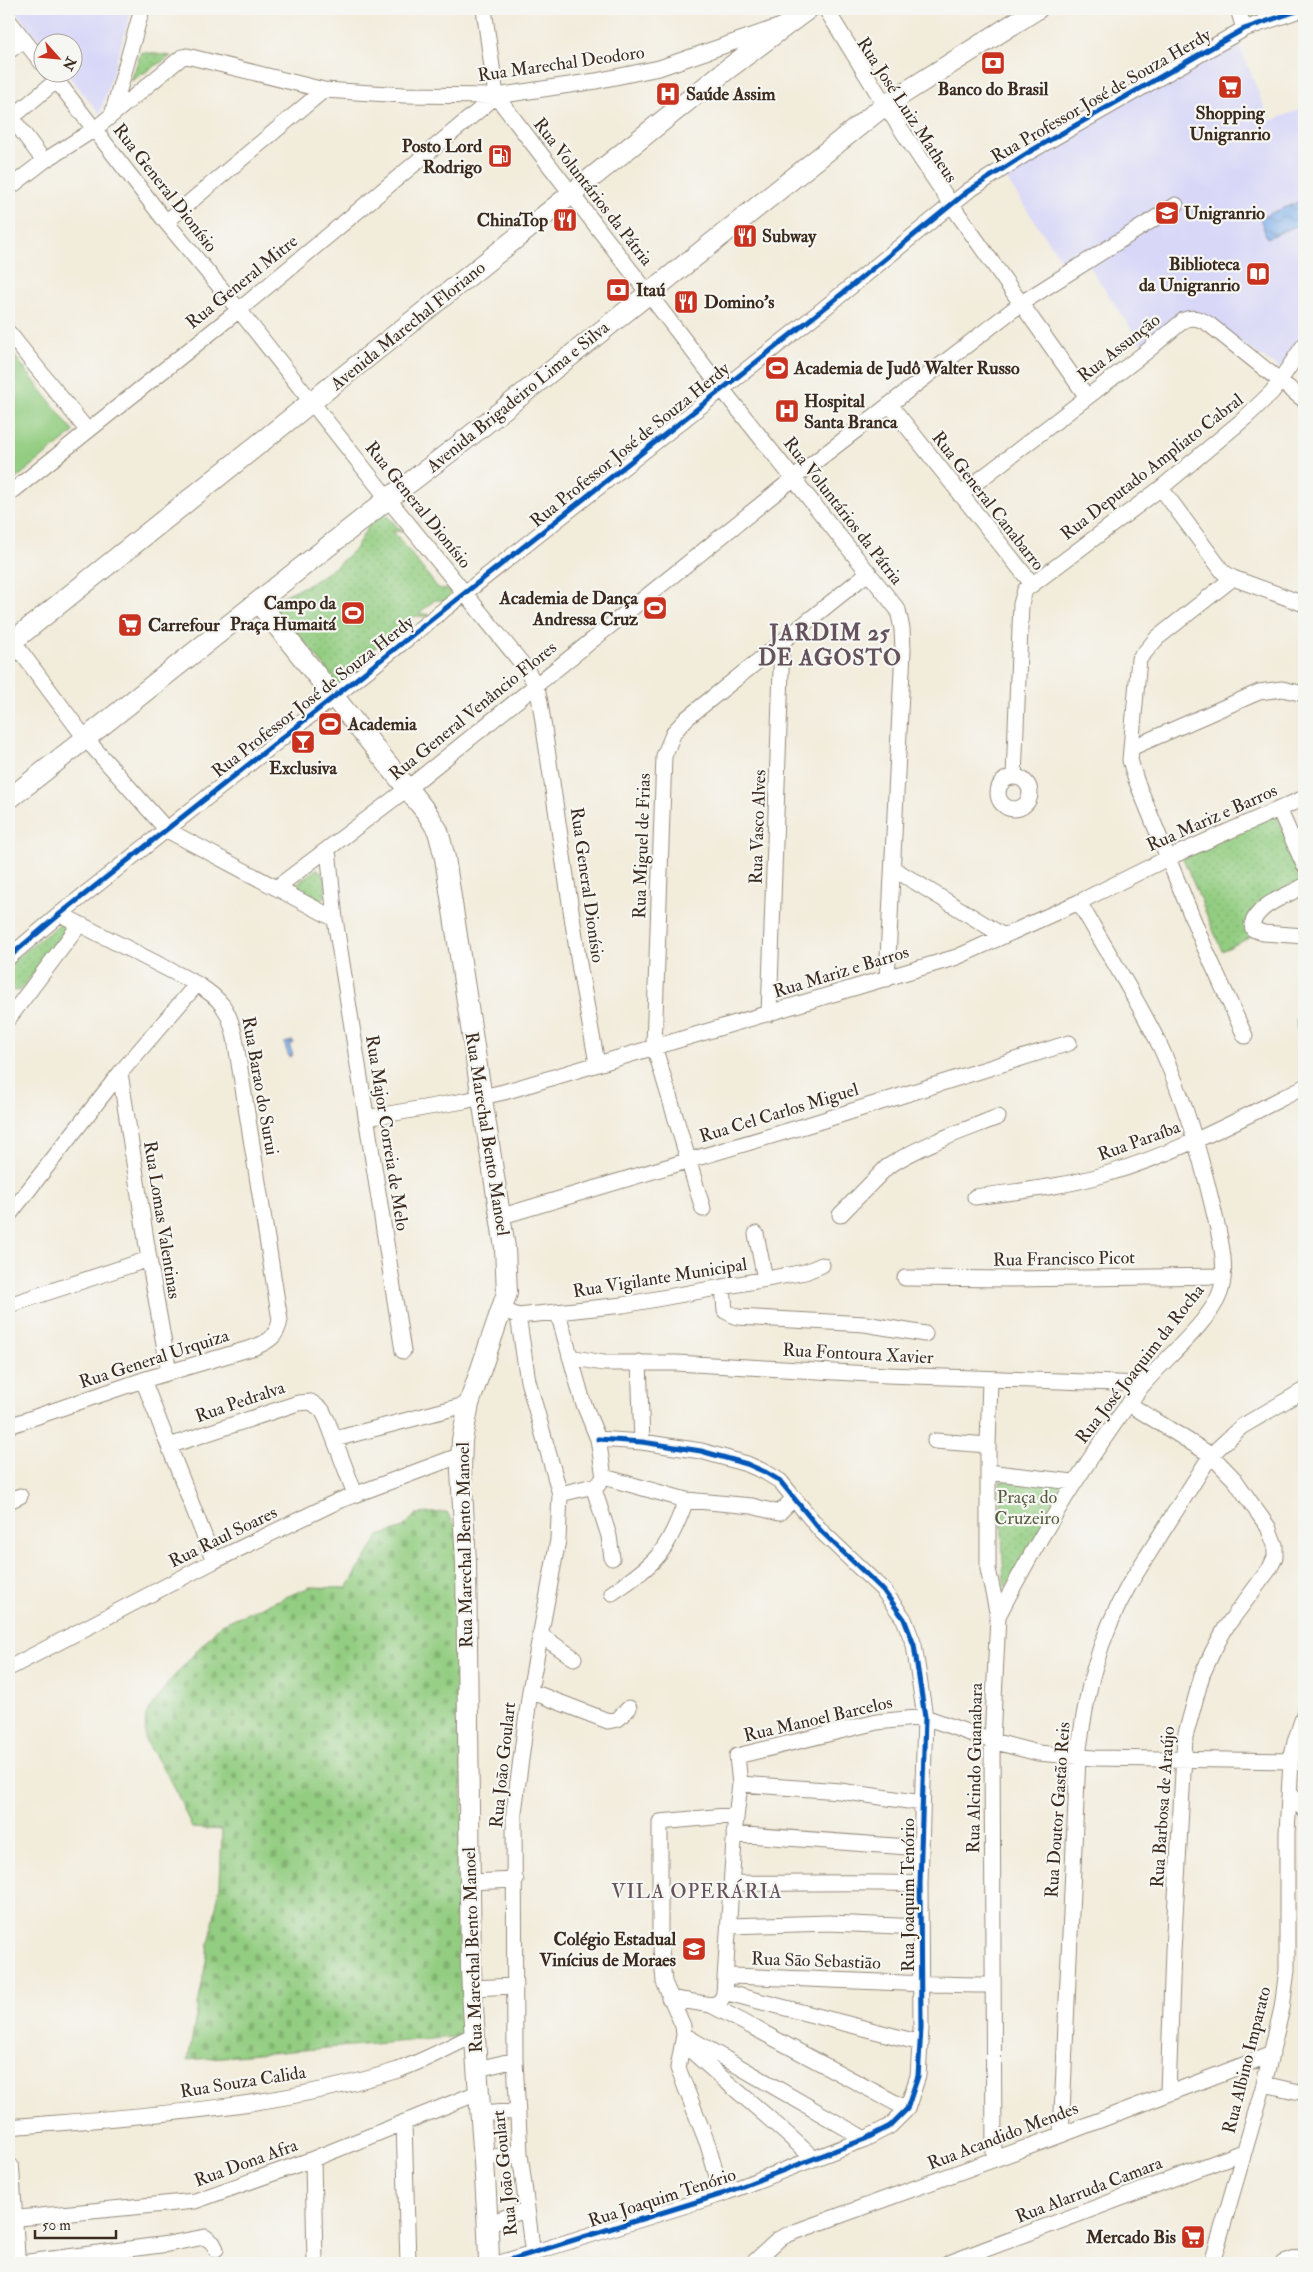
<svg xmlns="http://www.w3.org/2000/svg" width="1313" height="2272" viewBox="0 0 1313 2272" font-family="'IM FELL Double Pica',serif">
	<defs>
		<pattern id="cemetery-stones" width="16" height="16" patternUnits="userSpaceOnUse" patternTransform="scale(1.25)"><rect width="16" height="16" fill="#93cd81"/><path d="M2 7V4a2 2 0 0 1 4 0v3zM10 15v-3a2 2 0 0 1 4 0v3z" fill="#80b06f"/></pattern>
		<pattern id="park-dots" width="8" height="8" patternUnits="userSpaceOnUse" patternTransform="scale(1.25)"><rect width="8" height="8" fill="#93cd81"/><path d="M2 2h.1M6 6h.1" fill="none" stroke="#80b06f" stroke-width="1.8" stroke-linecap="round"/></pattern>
		<pattern id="water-waves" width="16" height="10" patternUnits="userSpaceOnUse" patternTransform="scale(1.25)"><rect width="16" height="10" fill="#81b1ec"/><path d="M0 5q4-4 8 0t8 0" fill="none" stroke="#6b90bf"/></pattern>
	</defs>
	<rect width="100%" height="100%" fill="#f6f6f2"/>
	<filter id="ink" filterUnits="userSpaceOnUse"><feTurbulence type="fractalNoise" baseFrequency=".02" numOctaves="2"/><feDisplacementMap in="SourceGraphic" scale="10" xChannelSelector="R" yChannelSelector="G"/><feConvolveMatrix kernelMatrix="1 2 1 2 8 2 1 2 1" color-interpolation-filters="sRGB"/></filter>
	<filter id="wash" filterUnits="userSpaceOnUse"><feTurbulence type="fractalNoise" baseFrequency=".0096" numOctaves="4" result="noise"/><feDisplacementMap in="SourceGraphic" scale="20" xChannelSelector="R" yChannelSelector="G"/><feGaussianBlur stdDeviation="1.12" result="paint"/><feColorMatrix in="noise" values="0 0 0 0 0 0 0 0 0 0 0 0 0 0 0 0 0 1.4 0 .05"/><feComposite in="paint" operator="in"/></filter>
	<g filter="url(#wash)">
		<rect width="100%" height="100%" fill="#f2ecdb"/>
		<path fill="#d8d7f8" d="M14,9h118l-32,105 -34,-41 6,-1v-30l-30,2z
			M1238,42l32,79 34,-13v227l-24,34 -87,-58 -47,40 -64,-95 -17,10 -64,-95 200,-115 3,5z"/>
		<path fill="#93cd81" stroke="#677c50" d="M9,349l65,83 -65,52z"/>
		<path fill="url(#cemetery-stones)" stroke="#677c50" d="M447,1512l11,19 8,505 -278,24 32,-175 2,-55 -30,-2 -19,-44 -28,-44 1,-25 23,-33 52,-58 89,-37 37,1 32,-52 22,-7 15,-15z"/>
		<path fill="url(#park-dots)" stroke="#677c50" d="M1241,9h48l-36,13 -6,-2z
			M141,52l30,4 -40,25z
			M384,513l19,19 -10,-1 45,57 11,2 2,4 -4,7 -12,-1 -16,13 11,2 -2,2 -13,-1 -32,26 13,1 -5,4 -14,-1 -28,23 12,2 -21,16 -21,-15 9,-1 -33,-41h-10l-15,-21 8,-11 32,-14 25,-17 20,-18 14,-24z
			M1276,815l28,59v7l-56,45 3,11 -29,14 -40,-95z
			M317,869c9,4 10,19 8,28l-6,4 -22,-9 -1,-8z
			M61,923l9,3 -50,65 -11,-1v-26z
			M1000,1481l68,3 -61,104 -3,-2z"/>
		<path fill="url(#water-waves)" stroke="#5e6e85" d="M1298,202l6,21 -37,15 -7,-20z
			M1304,1003v38c-11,-12 -9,-26 0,-38z
			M292,1041l2,1 -1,2h-4l4,11 -4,2 -5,-14z"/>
	</g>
	<g filter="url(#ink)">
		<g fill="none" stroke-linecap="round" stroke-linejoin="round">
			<defs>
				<path id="minor" d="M484,9l12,87 226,293 176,221 4,19 1,21 -16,329
					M826,9l59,96 66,99 136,193
					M1238,9l6,20
					M9,21l33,42
					M9,51l15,-11
					M50,72l116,150 73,88 149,189 136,167 12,19 4,17 40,268 17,93
					M9,114l35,47
					M112,115l30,-106
					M9,120l47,-39
					M9,188l35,-27 51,-32 87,-72 5,-1 137,34 80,5 92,1 100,-15 63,-13 119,-41
					M166,222l158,-132
					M9,333l78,97
					M890,405l142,179
					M1161,488l62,84 10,6 71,26
					M9,494l230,-184 257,-214
					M960,495l186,-143 38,-32c10,-4 17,-1 26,5l94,75
					M1233,578l-76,60 -18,21 -9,101 6,20 68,166 41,90
					M9,636l76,102 82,92 168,89
					M1131,748l128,-56 23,-3 22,5
					M998 793a16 16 0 1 1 32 0a16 16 0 1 1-32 0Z
					M1014,777l7,-173 4,-14 136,-102 84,-70 27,-26 32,-47
					M1279,809l25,56
					M328,849l7,70 68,432
					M894,869l108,66
					M1304,886c-17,10 -47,18 -52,39l1,4 10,4 41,3
					M276,888l132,-100 386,-310 229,-176 153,-97
					M9,957l51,-43 767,-608 141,-115 61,-39 215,-123 59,-20
					M769,1014l13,-372
					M9,1018l71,-94
					M120,1073l29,186 20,113
					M366,1118l98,-17 40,-9 453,-135 122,-55 89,-44 136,-60
					M975,1197c44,-6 89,-10 131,-23 70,-20 134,-55 198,-87
					M703,1209l-49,-163 10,-290 10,-24 13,-14 182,-146
					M9,1215l111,-142 77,-89
					M840,1215l47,-48c34,-22 73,-35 111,-50
					M499,1217l312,-93 258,-81
					M756,1234l9,45
					M905,1278l107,1 211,-3
					M723,1287l2,24 12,6 128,7 60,10
					M9,1305l140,-46
					M509,1312l9,4 105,-11 182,-33 17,-7
					M558,1313l25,89 15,37 6,38
					M518,1316l10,65 32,113 -2,46 -28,151 -16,121 1,248 5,94 13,101
					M570,1357l33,6h73l211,12 257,9
					M639,1362l3,80
					M990,1379l-2,66v124l10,47 -6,125 2,418
					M143,1380l71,181
					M1129,1404l82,51 24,25 18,26 15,21 7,18v12l-5,11 -44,59 -13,24 -11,24 -17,62 -12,214 -5,142
					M9,1426l134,-46 112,-33c15,-6 22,-11 25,-27l-45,-282c-6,-29 -14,-39 -38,-54l-137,-70
					M335,1439l134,-35
					M935,1441l53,4
					M169,1446l129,-43 13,-1 11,8 5,10 28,74
					M988,1472l85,10
					M604,1477l82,23 66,6 27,7 15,-15
					M593,1486l16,50 3,22
					M560,1494l38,-9 3,-4
					M9,1501l11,-5
					M612,1593c45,-30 56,-42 74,-93
					M998,1616c41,-80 89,-157 143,-229 21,-26 69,-65 79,-94 9,-26 -1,-59 -7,-85 -13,-55 -28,-108 -52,-160 -24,-50 -55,-98 -82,-146
					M540,1635l34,23
					M9,1668l205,-107 124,-60 123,-46
					M530,1691l78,30 10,-2 11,-11
					M740,1784l100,7 82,12
					M1290,1792l14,18
					M734,1834l187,14
					M470,1882l46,-2
					M732,1883c63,1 125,-2 188,1
					M729,1926l100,-3 91,4
					M726,1976c89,2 178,9 267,9
					M472,1988l43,-2
					M724,1992l197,51
					M669,1998l42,7 9,-3 4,-8 11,-168 5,-42 -3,-28 140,-34 48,-5 67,24 46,12 56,5 197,3
					M711,2005l196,104
					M684,2035l181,104
					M683,2043c42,39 88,75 130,115
					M478,2069l37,-9
					M1264,2084l40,9
					M482,2114l35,-3
					M404,2122l4,141
					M9,2127c130,-11 264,-18 389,-57 26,-9 51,-23 76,-35
					M1061,2135l17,-378c8,-65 19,-116 52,-174l81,-128 30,-28 63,-37
					M484,2158l36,-4
					M313,2159l2,104
					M722,2194l-14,-49 -30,-77 6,-33 -1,-9 -19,-44 -4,-46v-114l76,-7
					M9,2219l186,-18 118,-42 167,-67
					M488,2224l39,-15
					M21,2263l147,-19 37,-7 8,6 3,6
					M500,2263l222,-69 143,-55 25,-13 17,-17 11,-33 3,-48 -1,-144 5,-167 -11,-72 -10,-26 -21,-29 -62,-59 -41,-50 -15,-9 -18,-8 -46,-13 -59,-9 -44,-3
					M753,2263l26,-24 10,-5 272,-99 211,-81
					M949,2263l294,-111
					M1212,2263l52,-179 18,-76 5,-38v-137l4,-72 4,-19 9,-28
					M1284,2263l20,-7"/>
				<path id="major" d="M258,602l169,211 11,18 7,27 60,390 2,45 -38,111 -7,36 -1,30 5,93 5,406c4,98 16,196 18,294
					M9,644l716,-573 83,-62
					M9,799l379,-300 67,-51 430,-343 152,-96
					M9,2168l6,95"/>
			</defs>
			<use href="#minor" stroke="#968b7c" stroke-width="17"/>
			<use href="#major" stroke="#968b7c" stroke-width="22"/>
			<use href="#minor" stroke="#fff" stroke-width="15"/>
			<use href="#major" stroke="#fff" stroke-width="20"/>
			<defs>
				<path id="cycleway" d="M9,957l51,-43 767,-608 141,-115 61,-39 215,-123 59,-20
					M500,2263l222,-69 143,-55 25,-13 17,-17 11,-33 3,-48 -1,-144 5,-167 -11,-72 -10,-26 -21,-29 -62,-59 -41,-50 -15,-9 -18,-8 -46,-13 -59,-9 -44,-3"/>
			</defs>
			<use href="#cycleway" stroke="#f6f6f2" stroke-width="8"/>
			<use href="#cycleway" stroke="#0057b8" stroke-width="5"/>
		</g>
	</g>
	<defs>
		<symbol id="bank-square" viewBox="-11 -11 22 22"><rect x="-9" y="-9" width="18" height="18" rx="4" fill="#c8321e" stroke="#f6f6f2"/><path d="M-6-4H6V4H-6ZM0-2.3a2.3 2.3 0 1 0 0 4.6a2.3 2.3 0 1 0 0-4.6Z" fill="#fff"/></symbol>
		<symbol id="supermarket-square" viewBox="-11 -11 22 22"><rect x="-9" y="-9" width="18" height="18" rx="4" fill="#c8321e" stroke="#f6f6f2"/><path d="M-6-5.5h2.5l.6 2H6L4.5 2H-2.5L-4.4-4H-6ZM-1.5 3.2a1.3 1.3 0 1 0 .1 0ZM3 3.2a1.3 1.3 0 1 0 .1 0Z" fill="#fff"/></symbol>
		<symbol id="hospital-square" viewBox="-11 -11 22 22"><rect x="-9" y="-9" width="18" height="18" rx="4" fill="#c8321e" stroke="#f6f6f2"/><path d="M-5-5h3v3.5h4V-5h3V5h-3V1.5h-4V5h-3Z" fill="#fff"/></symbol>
		<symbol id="fuel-square" viewBox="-11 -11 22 22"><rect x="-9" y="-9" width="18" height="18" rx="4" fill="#c8321e" stroke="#f6f6f2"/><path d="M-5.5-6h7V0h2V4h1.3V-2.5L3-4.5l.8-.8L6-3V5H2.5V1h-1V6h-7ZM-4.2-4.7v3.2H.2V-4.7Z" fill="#fff"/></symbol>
		<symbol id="university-square" viewBox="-11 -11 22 22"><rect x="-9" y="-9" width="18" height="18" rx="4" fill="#c8321e" stroke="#f6f6f2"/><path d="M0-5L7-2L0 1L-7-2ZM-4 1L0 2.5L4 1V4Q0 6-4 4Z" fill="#fff"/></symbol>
		<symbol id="restaurant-square" viewBox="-11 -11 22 22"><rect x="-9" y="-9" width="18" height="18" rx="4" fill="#c8321e" stroke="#f6f6f2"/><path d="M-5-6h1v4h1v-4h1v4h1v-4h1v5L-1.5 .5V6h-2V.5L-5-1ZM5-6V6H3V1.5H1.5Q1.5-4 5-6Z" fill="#fff"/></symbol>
		<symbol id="library-square" viewBox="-11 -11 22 22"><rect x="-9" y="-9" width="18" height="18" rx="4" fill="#c8321e" stroke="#f6f6f2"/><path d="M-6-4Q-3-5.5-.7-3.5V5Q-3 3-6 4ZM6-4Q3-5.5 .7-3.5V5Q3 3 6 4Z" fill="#fff"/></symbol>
		<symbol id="stadium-square" viewBox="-11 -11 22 22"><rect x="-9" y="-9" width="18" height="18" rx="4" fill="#c8321e" stroke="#f6f6f2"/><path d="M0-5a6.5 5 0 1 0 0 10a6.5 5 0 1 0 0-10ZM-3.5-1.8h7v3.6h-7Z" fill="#fff"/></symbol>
		<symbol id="bar-square" viewBox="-11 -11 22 22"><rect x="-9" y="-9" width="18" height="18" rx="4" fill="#c8321e" stroke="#f6f6f2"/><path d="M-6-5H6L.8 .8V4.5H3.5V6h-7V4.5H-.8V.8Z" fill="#fff"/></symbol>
		<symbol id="school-square" viewBox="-11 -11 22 22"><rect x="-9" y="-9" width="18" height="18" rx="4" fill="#c8321e" stroke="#f6f6f2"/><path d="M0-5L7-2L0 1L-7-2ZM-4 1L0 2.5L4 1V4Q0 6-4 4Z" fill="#fff"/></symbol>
	</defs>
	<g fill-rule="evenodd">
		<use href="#bank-square" x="979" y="49" width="28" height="28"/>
		<use href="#supermarket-square" x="1216" y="73" width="28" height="28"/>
		<use href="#hospital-square" x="654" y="80" width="28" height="28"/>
		<use href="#fuel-square" x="486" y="142" width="28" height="28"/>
		<use href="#university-square" x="1153" y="199" width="28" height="28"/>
		<use href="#restaurant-square" x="551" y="206" width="28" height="28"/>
		<use href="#restaurant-square" x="731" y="222" width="28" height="28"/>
		<use href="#library-square" x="1244" y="260" width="28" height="28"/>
		<use href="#bank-square" x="604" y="276" width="28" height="28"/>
		<use href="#restaurant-square" x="672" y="288" width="28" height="28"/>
		<use href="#stadium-square" x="763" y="354" width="28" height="28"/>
		<use href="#hospital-square" x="773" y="397" width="28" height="28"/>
		<use href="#stadium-square" x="641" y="594" width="28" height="28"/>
		<use href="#stadium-square" x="339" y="599" width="28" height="28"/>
		<use href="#supermarket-square" x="116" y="611" width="28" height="28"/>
		<use href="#stadium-square" x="316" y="710" width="28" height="28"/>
		<use href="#bar-square" x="289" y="728" width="28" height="28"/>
		<use href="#school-square" x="680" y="1935" width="28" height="28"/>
		<use href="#supermarket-square" x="1179" y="2223" width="28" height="28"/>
	</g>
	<g text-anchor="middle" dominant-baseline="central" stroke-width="4.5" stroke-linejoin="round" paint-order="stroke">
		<g font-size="18" fill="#3b2a1e" stroke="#f6f6f2">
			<text transform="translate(561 64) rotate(-8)">Rua Marechal Deodoro</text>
			<text transform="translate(1101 96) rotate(-30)">Rua Professor José de Souza Herdy</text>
			<text transform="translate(907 110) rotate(57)">Rua José Luiz Matheus</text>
			<text transform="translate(165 188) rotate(52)">Rua General Dionísio</text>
			<text transform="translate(593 192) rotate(52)">Rua Voluntários da Pátria</text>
			<text transform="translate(242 282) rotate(-39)">Rua General Mitre</text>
			<text transform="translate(408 326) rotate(-39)">Avenida Marechal Floriano</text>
			<text transform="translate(1119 348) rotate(-38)">Rua Assunção</text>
			<text transform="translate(518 397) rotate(-39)">Avenida Brigadeiro Lima e Silva</text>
			<text transform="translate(630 445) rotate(-39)">Rua Professor José de Souza Herdy</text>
			<text transform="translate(1152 467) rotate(-38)">Rua Deputado Ampliato Cabral</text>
			<text transform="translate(988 501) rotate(52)">Rua General Canabarro</text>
			<text transform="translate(418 505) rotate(51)">Rua General Dionísio</text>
			<text transform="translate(843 511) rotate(52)">Rua Voluntários da Pátria</text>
			<text transform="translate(313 697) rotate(-38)">Rua Professor José de Souza Herdy</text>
			<text transform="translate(473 711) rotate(-39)">Rua General Venâncio Flores</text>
			<text transform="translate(1212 818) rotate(-24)">Rua Mariz e Barros</text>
			<text transform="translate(758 827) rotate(-88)">Rua Vasco Alves</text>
			<text transform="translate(642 846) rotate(-88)">Rua Miguel de Frias</text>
			<text transform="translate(587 885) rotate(82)">Rua General Dionísio</text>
			<text transform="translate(841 972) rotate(-17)">Rua Mariz e Barros</text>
			<text transform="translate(260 1086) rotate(80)">Rua Barao do Surui</text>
			<text transform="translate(779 1113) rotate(-17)">Rua Cel Carlos Miguel</text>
			<text transform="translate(387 1133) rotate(81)">Rua Major Correia de Melo</text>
			<text transform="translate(487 1134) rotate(81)">Rua Marechal Bento Manoel</text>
			<text transform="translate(1139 1141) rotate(-20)">Rua Paraíba</text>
			<text transform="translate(162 1220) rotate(81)">Rua Lomas Valentinas</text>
			<text transform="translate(1064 1259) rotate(-1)">Rua Francisco Picot</text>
			<text transform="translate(660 1278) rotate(-9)">Rua Vigilante Municipal</text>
			<text transform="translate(858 1354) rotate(3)">Rua Fontoura Xavier</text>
			<text transform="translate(154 1359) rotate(-18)">Rua General Urquiza</text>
			<text transform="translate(1140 1364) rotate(-52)">Rua José Joaquim da Rocha</text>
			<text transform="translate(240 1402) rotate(-19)">Rua Pedralva</text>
			<text transform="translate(223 1537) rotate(-26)">Rua Raul Soares</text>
			<text transform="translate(465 1545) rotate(-91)">Rua Marechal Bento Manoel</text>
			<text transform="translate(818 1719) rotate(-13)">Rua Manoel Barcelos</text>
			<text transform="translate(503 1765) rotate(-84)">Rua Joāo Goulart</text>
			<text transform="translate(975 1768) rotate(-89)">Rua Alcindo Guanabara</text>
			<text transform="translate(1163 1807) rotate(-86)">Rua Barbosa de Araújo</text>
			<text transform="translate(1058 1810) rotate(-86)">Rua Doutor Gastão Reis</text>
			<text transform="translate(908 1895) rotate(-90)">Rua Joaquim Tenório</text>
			<text transform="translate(473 1950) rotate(-92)">Rua Marechal Bento Manoel</text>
			<text transform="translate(816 1961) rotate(2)">Rua Sāo Sebastiāo</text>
			<text transform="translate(1247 2060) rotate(-76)">Rua Albino Imparato</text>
			<text transform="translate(243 2082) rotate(-9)">Rua Souza Calida</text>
			<text transform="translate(1003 2136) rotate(-21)">Rua Acandido Mendes</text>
			<text transform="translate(246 2163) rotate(-20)">Rua Dona Afra</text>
			<text transform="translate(505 2173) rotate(-96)">Rua Joāo Goulart</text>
			<text transform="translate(1089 2190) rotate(-21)">Rua Alarruda Camara</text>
			<text transform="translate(662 2198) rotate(-18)">Rua Joaquim Tenório</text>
		</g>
		<g font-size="18" font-weight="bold" fill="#3b2a1e" stroke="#f6f6f2" text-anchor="start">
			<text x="993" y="89" text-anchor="middle">Banco do Brasil</text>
			<text x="686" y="94">Saúde Assim</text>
			<text x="1230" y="113" text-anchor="middle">Shopping<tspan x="1230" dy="21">Unigranrio</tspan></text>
			<text x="482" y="146" text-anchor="end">Posto Lord<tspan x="482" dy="21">Rodrigo</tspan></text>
			<text x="1184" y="213">Unigranrio</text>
			<text x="548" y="220" text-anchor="end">ChinaTop</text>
			<text x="762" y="236">Subway</text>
			<text x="1240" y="264" text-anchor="end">Biblioteca<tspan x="1240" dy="21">da Unigranrio</tspan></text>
			<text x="636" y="290">Itaú</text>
			<text x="704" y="302">Domino's</text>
			<text x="794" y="368">Academia de Judô Walter Russo</text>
			<text x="804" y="401">Hospital<tspan x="804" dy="21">Santa Branca</tspan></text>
			<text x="638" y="598" text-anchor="end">Academia de Dança<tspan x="638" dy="21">Andressa Cruz</tspan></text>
			<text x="336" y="603" text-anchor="end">Campo da<tspan x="336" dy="21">Praça Humaitá</tspan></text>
			<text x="148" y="625">Carrefour</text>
			<text x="348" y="724">Academia</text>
			<text x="303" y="768" text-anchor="middle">Exclusiva</text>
			<text x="676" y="1939" text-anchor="end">Colégio Estadual<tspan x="676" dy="21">Vinícius de Moraes</tspan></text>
			<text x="1176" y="2237" text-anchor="end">Mercado Bis</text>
		</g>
		<g font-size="18" fill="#555b3c" stroke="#f6f6f2">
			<text x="1027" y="1497">Praça do<tspan x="1027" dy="21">Cruzeiro</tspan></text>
		</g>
		<g font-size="20" letter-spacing="1" fill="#64525c" stroke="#f6f6f2">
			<text x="697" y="1891">VILA OPERÁRIA</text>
		</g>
		<g font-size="22" font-weight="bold" letter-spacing="1" fill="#64525c" stroke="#f6f6f2">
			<text x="830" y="633">JARDIM 25<tspan x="830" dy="25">DE AGOSTO</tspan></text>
		</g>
	</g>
	<rect width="1313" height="2272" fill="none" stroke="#f6f6f2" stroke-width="30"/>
	<g transform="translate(58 58) rotate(117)"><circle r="24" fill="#f6f6f2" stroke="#aba49d"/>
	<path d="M0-4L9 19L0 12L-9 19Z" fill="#c8321e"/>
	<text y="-8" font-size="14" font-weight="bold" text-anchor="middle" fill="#3b2a1e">N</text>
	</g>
	<path d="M35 2230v8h81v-8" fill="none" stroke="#3b2a1e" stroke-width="2.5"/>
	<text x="42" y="2230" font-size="15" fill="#3b2a1e" stroke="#f6f6f2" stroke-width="4" paint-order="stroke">50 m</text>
</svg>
